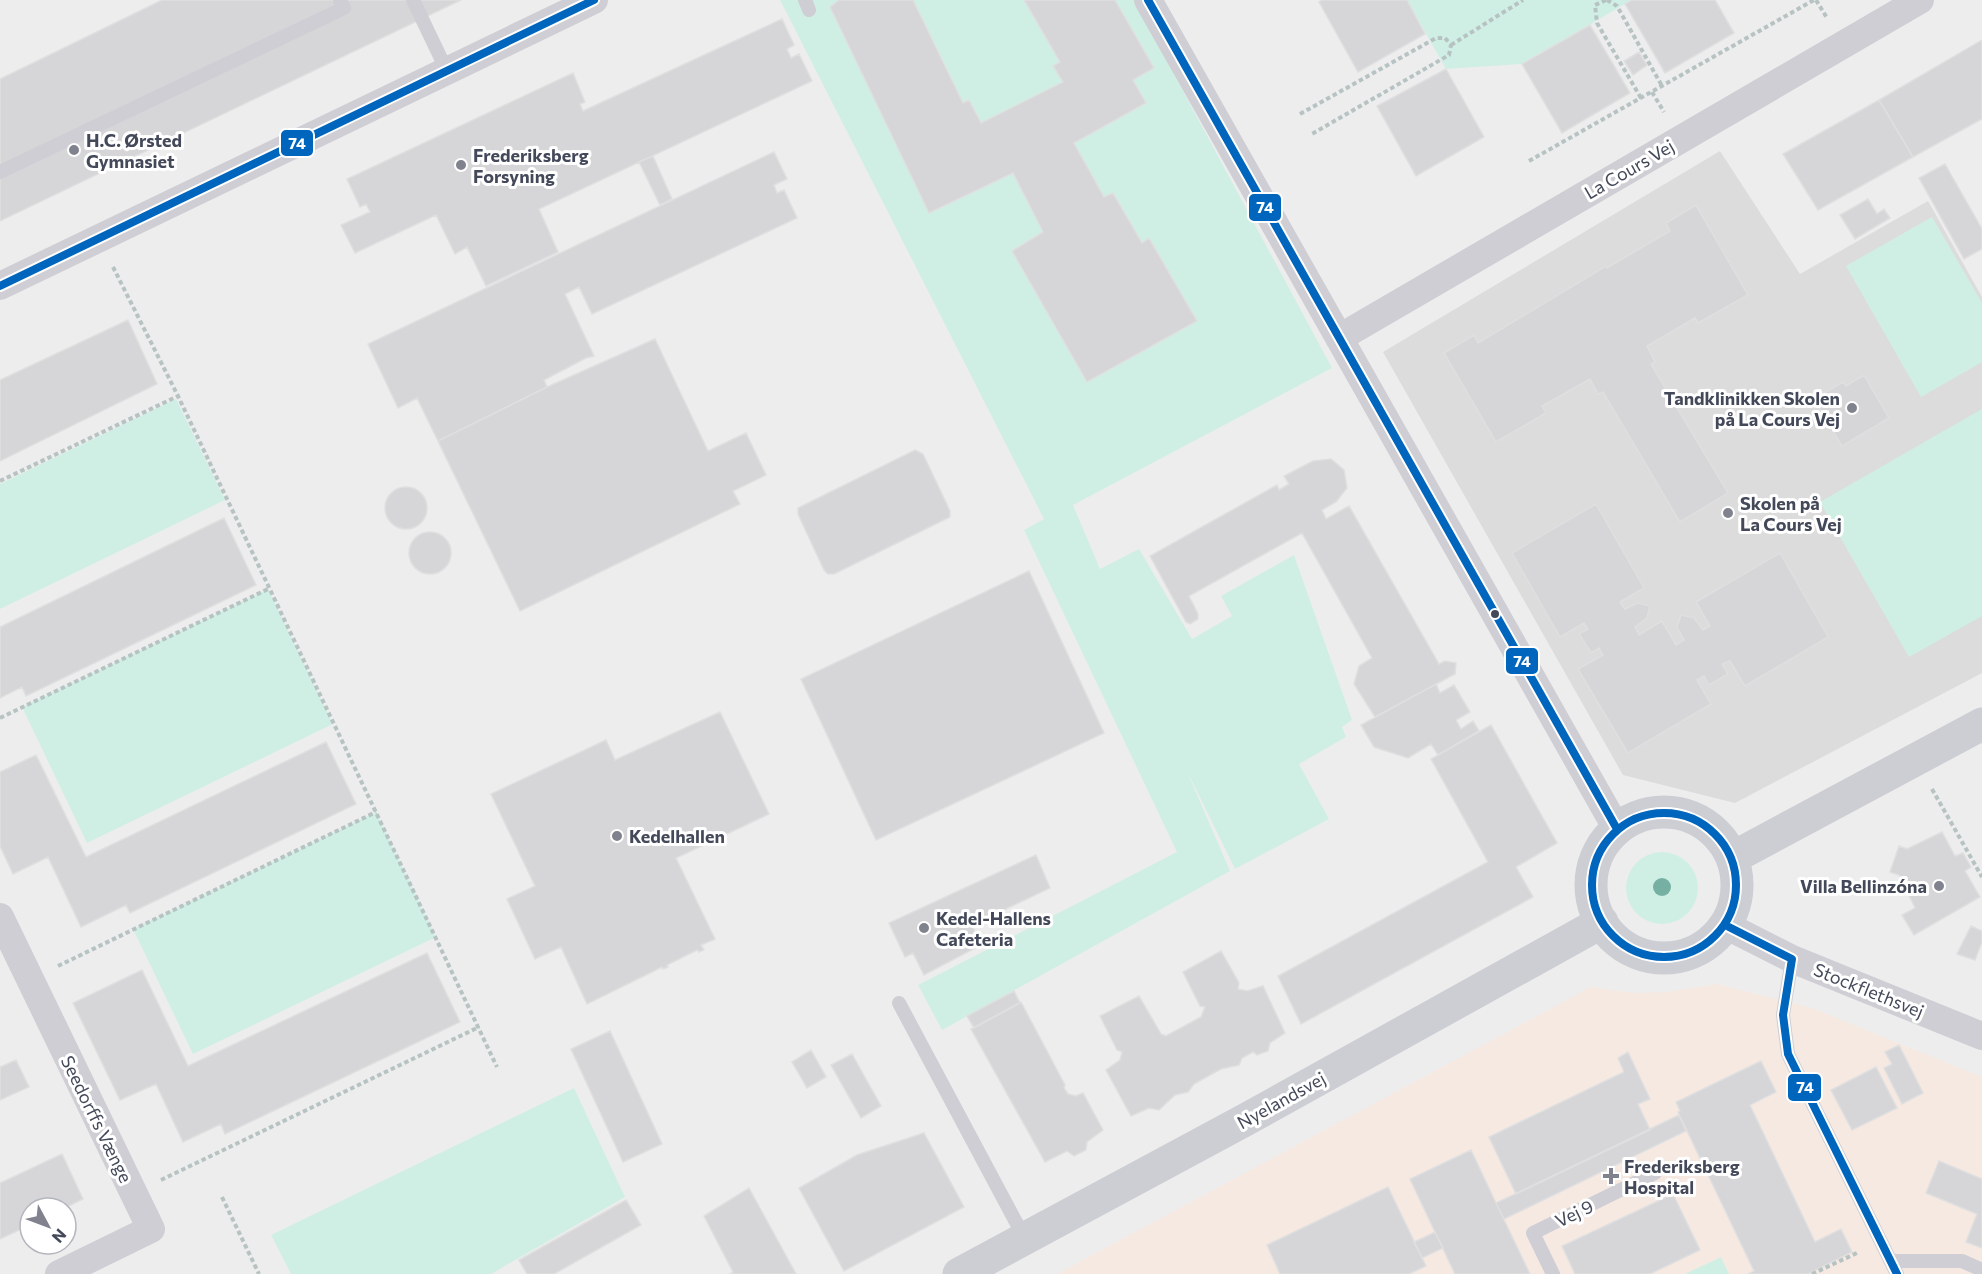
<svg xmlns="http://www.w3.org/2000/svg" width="1982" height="1274" viewBox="0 0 1982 1274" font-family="Commissioner,sans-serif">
	<rect width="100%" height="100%" fill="#eeeded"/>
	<path fill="#dcdcdd" d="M1720,151l80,123 128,-73 54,96v376l-247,130 -112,-28 -240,-423z"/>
	<path fill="#f6e9e2" d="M1717,984l95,24 170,69v197h-925l534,-287 42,6 34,-1z"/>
	<path fill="#d0efe4" d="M780,0h354l198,368 -259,137 27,64 39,-20 53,90 40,-23 -11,-20 73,-41 58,165 -10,7 4,10 -47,27 30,55 -94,50 -49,-100 44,102 -288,159 -24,-45 259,-133 -153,-322 20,-11z
		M1407,0h225l-110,64 -76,5z
		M1932,217l50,86v59l-61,35 -75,-131z
		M176,399l49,101 -225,109v-125z
		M1982,409v207l-73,41 -89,-155z
		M268,589l65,135 -246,119 -65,-136z
		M376,812l60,125 -243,117 -60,-125z
		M1626 888a36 36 0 1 1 72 0a36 36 0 1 1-72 0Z
		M574,1088l51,109 -134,77h-200l-20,-39z
		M1721,1257l8,17h-44z"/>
	<path fill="#d6d6d9" stroke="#dfdfe0" stroke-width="1.5" d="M162,0h299l-461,221v-142z
		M839,0h74l50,103 6,-3 12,23 82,-41 -10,-16 7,-4 -36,-62h91l39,68 -21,12 13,23 -72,40 30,54 9,-4 29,50 7,-5 48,83 -110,61 -75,-131 31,-19 -30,-59 -84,40 -99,-206z
		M1322,0h85l18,34 -67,38 -39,-70z
		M1632,0h83l19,33 -69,40 -40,-69z
		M782,19l12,26 -7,4 4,9 8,-4 13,27 -273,128 19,43 -72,34 -19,-39 -12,7 -19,-39 -81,38 -14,-28 29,-13 -4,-8 -6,3 -13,-28 226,-106 12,29 -5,2 3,7z
		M1590,25l40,68 -68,40 -40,-69z
		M1982,40v79l-69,38 -34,-57z
		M1639,52l8,13 -14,10 -9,-14z
		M1446,69l38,68 -68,39 -39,-70z
		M1879,100l34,57 -95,53 -35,-56z
		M774,152l13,27 -13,6 3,8 7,-3 13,28 -205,96 -13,-27 -14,7 29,62 -8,2 -42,22 3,7 -109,54 -21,-43 -19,10 -30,-64z
		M653,156l19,43 -12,6 -21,-43z
		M1945,164l37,65v20l-18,10 -45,-81z
		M1868,199l9,15 7,-5 6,9 -35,21 -15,-24z
		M1696,205l52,90 -50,28 -3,-5 -48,28 8,16 -4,2 77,129 -48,29 -77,-130 -5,2 -8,-15 -48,27 4,7 -50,29 -52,-89 30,-18 4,8 128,-77 1,2 63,-37 -4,-8z
		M128,320l29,64 -157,77v-81z
		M655,339l53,112 38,-18 20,42 -33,16 7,13 -220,107 -82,-170 109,-54z
		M1864,375l25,43 -47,28 -28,-47 29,-17 3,4z
		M915,450l8,4 27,57v6l-116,57h-6l-4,-4 -26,-56v-6z
		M1331,459l13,11 3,18 -11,14 -14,8 4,9 23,-13 90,158 6,-3 11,2 -1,11 -80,43 -21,-33 5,-18 13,-8 -70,-125 -113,63 9,18v5l-8,5 -4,-2 -36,-66 127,-71 2,5 10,-6 -5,-8 29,-15z
		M385 508a21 21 0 1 1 42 0a21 21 0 1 1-42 0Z
		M1596,504l48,84 -24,14 5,7 13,-6 12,3 -3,12 -12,9 4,8 23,-14 14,24 8,-5 -7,-13 4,-12 13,3 9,12 7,-4 -14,-24 84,-49 48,84 -83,49 -15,-25 -8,3 6,10 -19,11 -5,-9 -7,4 14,24 -83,49 -50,-84 25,-14 -4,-7 -8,5 -12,-19 9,-5 -4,-6 -24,14 -48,-84z
		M224,518l32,67 -230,111 -4,-9 -22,11v-71z
		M409 553a21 21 0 1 1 42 0a21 21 0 1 1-42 0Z
		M1029,571l75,162 -228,107 -75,-161z
		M1436,684l4,9 14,-8 16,27 -14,8 5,9 12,-8 6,10 -41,24 -7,-11 -23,14 -34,-11 -13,-22z
		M720,712l49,102 -93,44 39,81 -14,6 3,5 -5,2 -2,-2 -30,15 1,2 -5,2 -1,-2 -75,37 -26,-57 -26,12 -28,-60 28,-13 -44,-92 115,-54 9,20z
		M1491,725l66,118 -41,24 17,30 -232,127 -23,-48 210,-114 -57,-103z
		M326,742l30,62 -226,109 -4,-8 -45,22 -33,-70 -35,17 -13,-28v-74l36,-17 50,102z
		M1942,832l13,24 8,-3 8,14 -6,4 15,26 -66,38 -12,-20 13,-7 -16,-33 -9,-3 9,-26 8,3z
		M1036,855l14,33 -78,37 9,20 -57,30 -11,-22 -8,4 -16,-34z
		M1971,926l11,5v11l-7,18 -18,-6z
		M1221,951l18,32 -1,6 9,2 16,-5 22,47 -15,10 -2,8 -11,4 -4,-3 -11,6 -3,7 -18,4 -27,15 -6,8 -13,3 -16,15 -10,-2 -18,8 -25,-46 14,-10 2,-8 -5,-2 -17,-34 39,-20 22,38 5,2 35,-19 4,-10 -5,-1 -17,-34z
		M427,953l33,69 -235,112 -4,-10 -38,18 -27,-58 -36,16 -47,-97 69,-33 46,96z
		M1014,991l6,12 -46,25 -7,-12z
		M1021,1002l44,83 -1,3 4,6 8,2 7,-3 20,37 -16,12 -1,8 -12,6 -7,-5 -22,11 -74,-133z
		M610,1031l52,113 -39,18 -52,-113z
		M1899,1045l24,48 -21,11 -18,-36 8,-4 -7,-12z
		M811,1050l15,27 -19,11 -15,-26z
		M1628,1052l22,47 -12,5 12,26 -134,64 -27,-57 135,-65 -6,-14z
		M852,1054l29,52 -20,12 -30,-53z
		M16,1060l13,27 -29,13v-33z
		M1761,1061l15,31 -26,13 65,137 26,-13 11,23 -44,22h-60l6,-3 -76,-159 2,-1 -4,-9z
		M1876,1067l21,41 -45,22 -21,-40z
		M1679,1115l7,16 -182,88 -8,-16z
		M924,1133l40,74 -120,64 -45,-83 58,-33z
		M1471,1150l25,53 34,71h-75l-20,-42 -25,-53z
		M62,1154l21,45 -18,9h-35v17l-30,14v-56z
		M1939,1161l43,18v69l-16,-6 11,-28 -51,-21z
		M1388,1187l38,79 -17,8h-129l-13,-29z
		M749,1188l47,86h-66l3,-2 -29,-56z
		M1673,1194l27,56 -50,24h-75l-13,-28z
		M626,1200l15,25 -87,49h-27l-8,-14z
		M1435,1232l8,16 -21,10 -8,-16z"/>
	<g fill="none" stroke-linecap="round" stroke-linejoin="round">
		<path stroke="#b7c3c3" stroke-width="4" stroke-dasharray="4.5 3" stroke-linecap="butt" d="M1606,0l-11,5 2,18 44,75
			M1607,0l10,6 45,80
			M1816,0l11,18
			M1451,45l72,-45
			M1652,92l12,20
			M1300,114l136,-76h9l6,7 -2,10 -137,79
			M1529,161l285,-161
			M113,267l65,129 319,671
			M0,481l178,-85
			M0,718l268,-129
			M1932,789l50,88
			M58,966l318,-154
			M161,1180l318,-153
			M222,1197l37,77
			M1812,1274l47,-22"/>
		<path stroke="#ceced4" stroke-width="14" d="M413,0l34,71
			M805,0l4,10
			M0,172l344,-164 -4,-8
			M1792,959l-9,56 5,39 109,220
			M899,1003l126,236
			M1891,1261h71l20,9
			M1553,1274l-20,-41 122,-60"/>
		<path stroke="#ceced4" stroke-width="28" d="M1148,0l469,829
			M0,286l594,-286
			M1339,338l581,-338
			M0,917l151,312 -92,45
			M1725,925l67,34 190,77"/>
		<path stroke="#ccced4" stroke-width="33" d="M1591 885a73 73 0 1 1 146 0a73 73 0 1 1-146 0Z
			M1732,858l250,-134
			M959,1274l286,-154 357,-198"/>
		<defs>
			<path id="bus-1" d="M1148,0l469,829
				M0,286l594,-286
				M1592 885a72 72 0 1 1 144 0a72 72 0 1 1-144 0Z
				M1725,925l67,34 -9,56 5,39 109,220"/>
		</defs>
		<use href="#bus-1" stroke="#fff" stroke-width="12"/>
		<use href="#bus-1" stroke="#0065bd" stroke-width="8"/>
	</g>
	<circle fill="#75b0a3" cx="1662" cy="887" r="9"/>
	<g fill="#80828d" stroke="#fff" stroke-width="2">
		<circle cx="74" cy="150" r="6"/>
		<circle cx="461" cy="165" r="6"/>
		<circle cx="1852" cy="408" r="6"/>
		<circle cx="1728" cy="513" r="6"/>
		<circle cx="617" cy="836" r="6"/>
		<circle cx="1939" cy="886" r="6"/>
		<circle cx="924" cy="928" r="6"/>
		<path d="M1608 1167h6v6h6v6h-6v6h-6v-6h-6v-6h6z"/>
	</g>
	<circle fill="#44495a" stroke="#fff" stroke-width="2" cx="1495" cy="614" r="5"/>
	<g text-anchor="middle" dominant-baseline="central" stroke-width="6" stroke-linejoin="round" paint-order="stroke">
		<g font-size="18" font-weight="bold" fill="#44495a" stroke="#fff" text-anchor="start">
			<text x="86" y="140">H.C. Ørsted<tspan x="86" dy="21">Gymnasiet</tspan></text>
			<text x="473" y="155">Frederiksberg<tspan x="473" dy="21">Forsyning</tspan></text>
			<text x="1840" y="398" text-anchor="end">Tandklinikken Skolen<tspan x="1840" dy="21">på La Cours Vej</tspan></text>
			<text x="1740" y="503">Skolen på<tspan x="1740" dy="21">La Cours Vej</tspan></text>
			<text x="629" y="836">Kedelhallen</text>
			<text x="1927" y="886" text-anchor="end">Villa Bellinzóna</text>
			<text x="936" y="918">Kedel-Hallens<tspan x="936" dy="21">Cafeteria</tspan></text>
			<text x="1624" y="1166">Frederiksberg<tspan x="1624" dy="21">Hospital</tspan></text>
		</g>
		<g font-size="18" fill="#44495a" stroke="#fff">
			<text transform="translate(1629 169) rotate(-30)">La Cours Vej</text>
			<text transform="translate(1869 990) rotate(22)">Stockflethsvej</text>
			<text transform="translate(1281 1100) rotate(-29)">Nyelandsvej</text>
			<text transform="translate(97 1119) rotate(64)">Seedorffs Vænge</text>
			<text transform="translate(1574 1213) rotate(-26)">Vej 9</text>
		</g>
	</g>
	<g stroke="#fff" stroke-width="2">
		<rect x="280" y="129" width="34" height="28" rx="6" fill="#0065bd"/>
		<rect x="1248" y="193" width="34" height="29" rx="6" fill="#0065bd"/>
		<rect x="1505" y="647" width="34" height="28" rx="6" fill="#0065bd"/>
		<rect x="1787" y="1073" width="35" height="29" rx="6" fill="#0065bd"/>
	</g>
	<g font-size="16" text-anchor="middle" font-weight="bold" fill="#fff">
		<text x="297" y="149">74</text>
		<text x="1265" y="213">74</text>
		<text x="1522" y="667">74</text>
		<text x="1805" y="1093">74</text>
	</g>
	<g transform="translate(48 1226) rotate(131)"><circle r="28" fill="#ffffff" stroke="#b4b6bd" stroke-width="1.5"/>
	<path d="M0-4.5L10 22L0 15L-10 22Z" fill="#80828d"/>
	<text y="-9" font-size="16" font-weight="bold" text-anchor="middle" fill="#44495a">N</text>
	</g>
</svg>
